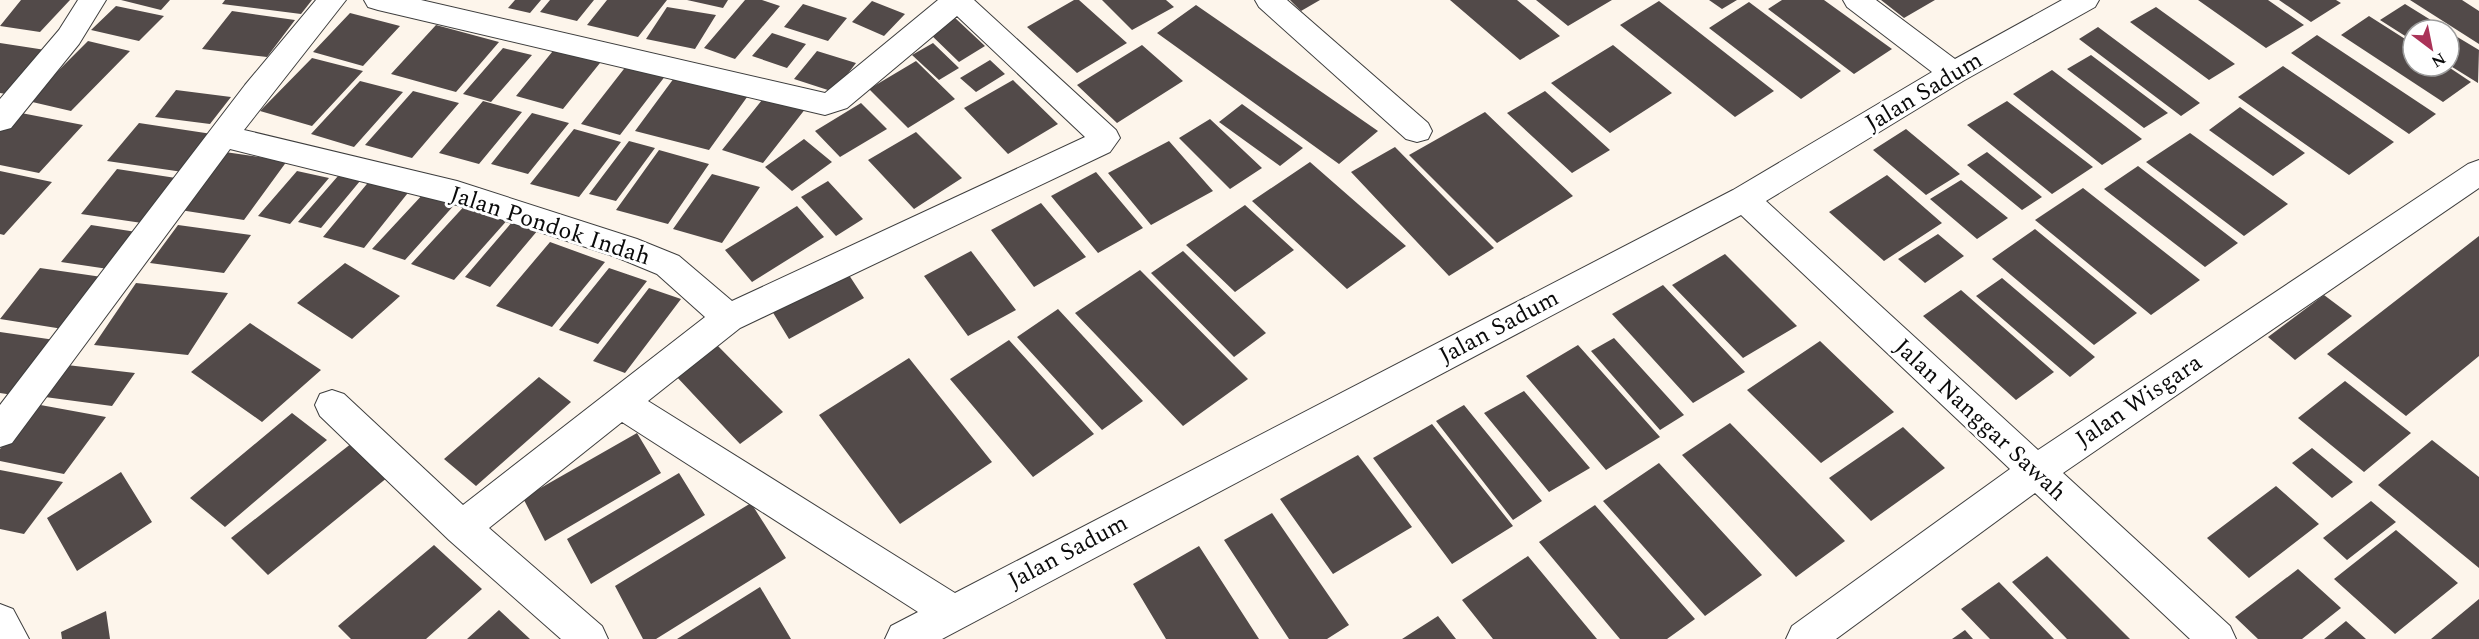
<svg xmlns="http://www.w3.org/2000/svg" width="2479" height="639" viewBox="0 0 2479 639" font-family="Spectral,serif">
	<rect width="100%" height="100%" fill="#fdf5eb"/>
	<path fill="#524a49" d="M21,0h49l-30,32 -40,-6z
		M121,0h49l-9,10z
		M225,0h87l-11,14 -79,-10z
		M515,0h26l-11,13 -22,-5z
		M550,0h44l-17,21 -37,-9z
		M607,0h60l-29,37 -51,-12z
		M687,0h41l-5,8z
		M745,0h17l18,6 -45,53 -31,-11z
		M1074,0h5l48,43 -50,30 -50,-46z
		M1102,0h64l8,7 -42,23z
		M1290,0h30l-19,11z
		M1450,0h67l43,36 -40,24z
		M1536,0h76l-44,26z
		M1709,0h28l-15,9z
		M1782,0h42l68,49 -38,25 -86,-65z
		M1881,0h54l-31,18z
		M2198,0h70l36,25 -38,23z
		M2279,0h57l5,3 -30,19z
		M2410,0h52l17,11v33z
		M872,1l33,13 -21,22 -32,-14z
		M1659,1l115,90 -39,26 -115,-92z
		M1749,2l92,69 -40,28 -92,-71z
		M803,4l44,14 -19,23 -44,-14z
		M2405,4l42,26h-34v11l-33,-21z
		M1196,5l182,126 -39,33 -182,-131z
		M116,6l48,10 -25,25 -48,-11z
		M667,7l49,8 -21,34 -49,-10z
		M2156,7l79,57 -26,16 -79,-58z
		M232,11l63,9 -28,37 -65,-8z
		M350,13l50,13 -37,40 -50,-14z
		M953,16l32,30 -26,16 -32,-31z
		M2369,16l44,28v22h34l24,16 -28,20 -102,-67z
		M436,25l63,17 -43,50 -65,-18z
		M2098,27l102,76 -19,13 -102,-77z
		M2449,32l30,18 -1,33 -29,-18z
		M772,33l34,11 -19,24 -35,-12z
		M2317,35l119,79 -27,20 -118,-81z
		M88,41l42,10 -59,60 -43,-10z
		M0,43l52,8 -40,44 -12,-2z
		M933,43l26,25 -20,12 -27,-25z
		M1142,45l41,36 -66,42 -40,-38z
		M1613,45l59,48 -62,40 -59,-50z
		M557,46l47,12 -41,51 -47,-13z
		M503,48l29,7 -41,47 -28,-8z
		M817,51l39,12 -22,29 -40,-13z
		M2091,55l77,58 -24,15 -77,-59z
		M312,58l51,13 -51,55 -52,-15z
		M990,60l15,14 -29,18 -16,-14z
		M916,61l39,38 -47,29 -39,-39z
		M627,65l39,10 -46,60 -39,-11z
		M2283,66l111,76 -45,33 -111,-78z
		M2052,70l90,69 -40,26 -89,-71z
		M677,74l73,19 -41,57 -74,-19z
		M1013,80l45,44 -50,30 -44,-46z
		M360,81l43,11 -49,55 -43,-13z
		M176,90l55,7 -21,27 -55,-7z
		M413,91l46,12 -47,55 -47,-13z
		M1545,91l65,59 -38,23 -65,-60z
		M766,95l40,13 -43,55 -41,-13z
		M483,101l39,11 -43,52 -40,-11z
		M2007,101l86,66 -41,27 -85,-69z
		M861,103l26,26 -47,28 -25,-26z
		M1242,104l61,44 -23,18 -61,-44z
		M2240,107l65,46 -32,23 -64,-46z
		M16,112l67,13 -44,48 -39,-8v-37z
		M1485,112l88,84 -76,47 -88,-88z
		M532,113l37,10 -41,51 -37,-10z
		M1210,119l52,49 -32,21 -51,-51z
		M139,123l73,11 -29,38 -76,-11z
		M574,129l47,13 -42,55 -49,-13z
		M1906,129l54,45 -34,21 -53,-45z
		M916,132l46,46 -48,31 -46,-49z
		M2190,133l98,71 -44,32 -98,-74z
		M804,139l28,23 -40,29 -27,-24z
		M629,141l26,7 -39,53 -27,-7z
		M1169,141l44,50 -62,34 -43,-52z
		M1395,147l99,101 -45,28 -98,-104z
		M659,150l50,14 -41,60 -52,-14z
		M225,152l62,9 -43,59 -64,-10z
		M1987,152l55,45 -20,13 -55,-45z
		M1310,162l96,84 -59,43 -95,-88z
		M2138,166l100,77 -33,24 -101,-78z
		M117,169l59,9 -34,45 -61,-9z
		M0,171l52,11 -48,53 -4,-1z
		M297,171l32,7 -39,46 -32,-8z
		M1096,172l47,56 -45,25 -47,-57z
		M712,174l48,13 -38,56 -49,-14z
		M1887,175l55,48 -58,38 -55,-49z
		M338,176l22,5 -39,47 -23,-6z
		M371,179l40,10 -47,59 -41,-11z
		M1961,180l47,38 -31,21 -47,-40z
		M828,181l35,38 -27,17 -35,-39z
		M2083,188l117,92 -49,35 -116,-95z
		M425,192l31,11 -51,57 -33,-11z
		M469,201l42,15 -57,64 -43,-16z
		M1041,203l45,54 -52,30 -43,-57z
		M1245,205l49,45 -59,42 -49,-47z
		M797,206l27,31 -72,45 -27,-32z
		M513,221l25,9 -48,57 -25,-10z
		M91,225l52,8 -28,37 -54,-8z
		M178,225l73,10 -27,38 -74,-10z
		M2035,229l102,84 -43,32 -102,-86z
		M1938,234l26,22 -39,27 -27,-24z
		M2479,236v120l-73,60 -79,-62z
		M550,242l55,20 -53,65 -56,-21z
		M971,251l45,59 -48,26 -44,-60z
		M1183,251l83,82 -32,24 -83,-84z
		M1725,254l72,72 -54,32 -71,-73z
		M345,263l55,33 -48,43 -55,-36z
		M40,268l62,9 -39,52 -63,-10z
		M609,268l38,13 -49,63 -39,-14z
		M1140,270l108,109 -65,47 -108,-113z
		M847,272l17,26 -75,41 -17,-28z
		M2002,278l93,79 -25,20 -94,-81z
		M136,283l92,10 -40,62 -94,-10z
		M1663,285l82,87 -52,31 -81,-89z
		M649,288l32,11 -56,74 -32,-12z
		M1961,290l93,82 -38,28 -93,-84z
		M2324,295l28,21 -57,44 -27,-23z
		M1058,309l85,92 -41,29 -85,-93z
		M250,323l71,47 -59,52 -71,-50z
		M0,332l55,8 -42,55 -13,-2z
		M1614,338l70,77 -24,15 -69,-79z
		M1009,340l85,94 -61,43 -83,-98z
		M1820,341l74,71 -73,51 -74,-73z
		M717,345l66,67 -43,32 -65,-69z
		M1578,345l82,92 -54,33 -80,-94z
		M909,358l83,104 -92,62 -81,-109z
		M67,365l68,8 -23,33 -67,-9z
		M539,377l32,25 -95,84 -32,-27z
		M2345,381l66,52 -47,39 -66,-54z
		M1524,391l66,77 -41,24 -65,-79z
		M35,404l71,13 -42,57 -64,-13v-12z
		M1464,405l78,96 -29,19 -77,-99z
		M292,413l35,27 -102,87 -35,-29z
		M1730,423l115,118 -49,36 -114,-122z
		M1432,424l81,102 -61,38 -79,-106z
		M1903,427l42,41 -74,53 -42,-43z
		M637,433l24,40 -116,68 -22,-43z
		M2432,440l47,37v91l-101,-83z
		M352,443l36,34 -120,98 -37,-37z
		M2312,448l41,34 -21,16 -40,-35z
		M1358,455l54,72 -79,47 -53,-75z
		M1659,463l103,112 -57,41 -102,-115z
		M0,470l63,12 -39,52 -24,-5z
		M121,472l31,50 -75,49 -30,-53z
		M679,473l26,42 -114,69 -24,-45z
		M2276,486l43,38 -70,54 -42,-40z
		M2371,501l25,21 -49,38 -24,-22z
		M751,503l35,55 -130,81h-13l-28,-53z
		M1595,505l100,114 -28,20h-47l-81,-97z
		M1272,513l77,112 -22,14h-38l-65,-99z
		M2396,530l62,53 -63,51 -61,-55z
		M434,545l48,44 -56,50h-75l-13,-13z
		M1199,546l60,93h-93l-33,-55z
		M1528,556l69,83h-104l-31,-39z
		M2047,556l83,83h-63l-55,-57z
		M2298,569l43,39 -39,31h-44l-23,-22z
		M1999,582l55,57h-64l-29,-30z
		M760,587l31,52h-114z
		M2479,599v40h-48z
		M499,610l31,29h-63z
		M106,611l4,28h-48l-1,-7z
		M1438,616l18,23h-54z
		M2346,621l20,18h-42z
		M1965,630l8,9h-21z"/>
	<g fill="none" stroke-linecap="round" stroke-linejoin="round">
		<defs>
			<path id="minor" d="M78,0h28l-27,44 -68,84 -11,3v-32l59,-69z
				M316,0h30l-102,130 213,51 180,58 42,17 53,45 353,-164 -128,-121 -110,92 -22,7 -447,-105 -10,-3 -4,-7h57l404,93 113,-93h36l142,130 4,8 -10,14 -370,176 -92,73 307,192 778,-403 199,-118 -85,-65 -4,-7h33l79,59 107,-59h37l-4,7 -132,74 -197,120 272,249 430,-286 11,-4v28l-416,285 167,153 6,13h-46l-155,-146 -199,146h-50l6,-13 218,-157 -269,-254 -799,424h-57l6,-13 27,-14 -296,-190 -133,106 113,98 6,13h-47l-112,-99 -129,-124 -5,-11 5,-11 12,-4 12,4 119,111 242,-188 -48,-43 -41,-17 -159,-52 -227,-56 -218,294 -12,4v-42l245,-320z
				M1255,0h32l141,123 4,8 -4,8 -11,3 -11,-3 -147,-132z
				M0,604l13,5 16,30h-29z"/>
		</defs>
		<use href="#minor" stroke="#3e3e3e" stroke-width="2"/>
		<use href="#minor" fill="#fff" fill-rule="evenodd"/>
	</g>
	<g text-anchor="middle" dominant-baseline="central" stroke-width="6" stroke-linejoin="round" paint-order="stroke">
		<g font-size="24" fill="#0b0b0b" stroke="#fff">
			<text transform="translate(1924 92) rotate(-31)">Jalan Sadum</text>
			<text transform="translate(550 226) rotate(18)">Jalan Pondok Indah</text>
			<text transform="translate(1499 327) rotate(-28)">Jalan Sadum</text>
			<text transform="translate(2139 401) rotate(-34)">Jalan Wisgara</text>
			<text transform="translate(1980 420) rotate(43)">Jalan Nanggar Sawah</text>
			<text transform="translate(1068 552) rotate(-28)">Jalan Sadum</text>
		</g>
	</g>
	<g transform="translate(2431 48) rotate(148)"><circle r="28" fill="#ffffff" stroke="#9d9d9d" stroke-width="1.5"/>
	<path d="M0-4.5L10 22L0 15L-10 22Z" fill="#aa3358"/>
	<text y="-9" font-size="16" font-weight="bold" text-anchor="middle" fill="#0b0b0b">N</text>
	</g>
</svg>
